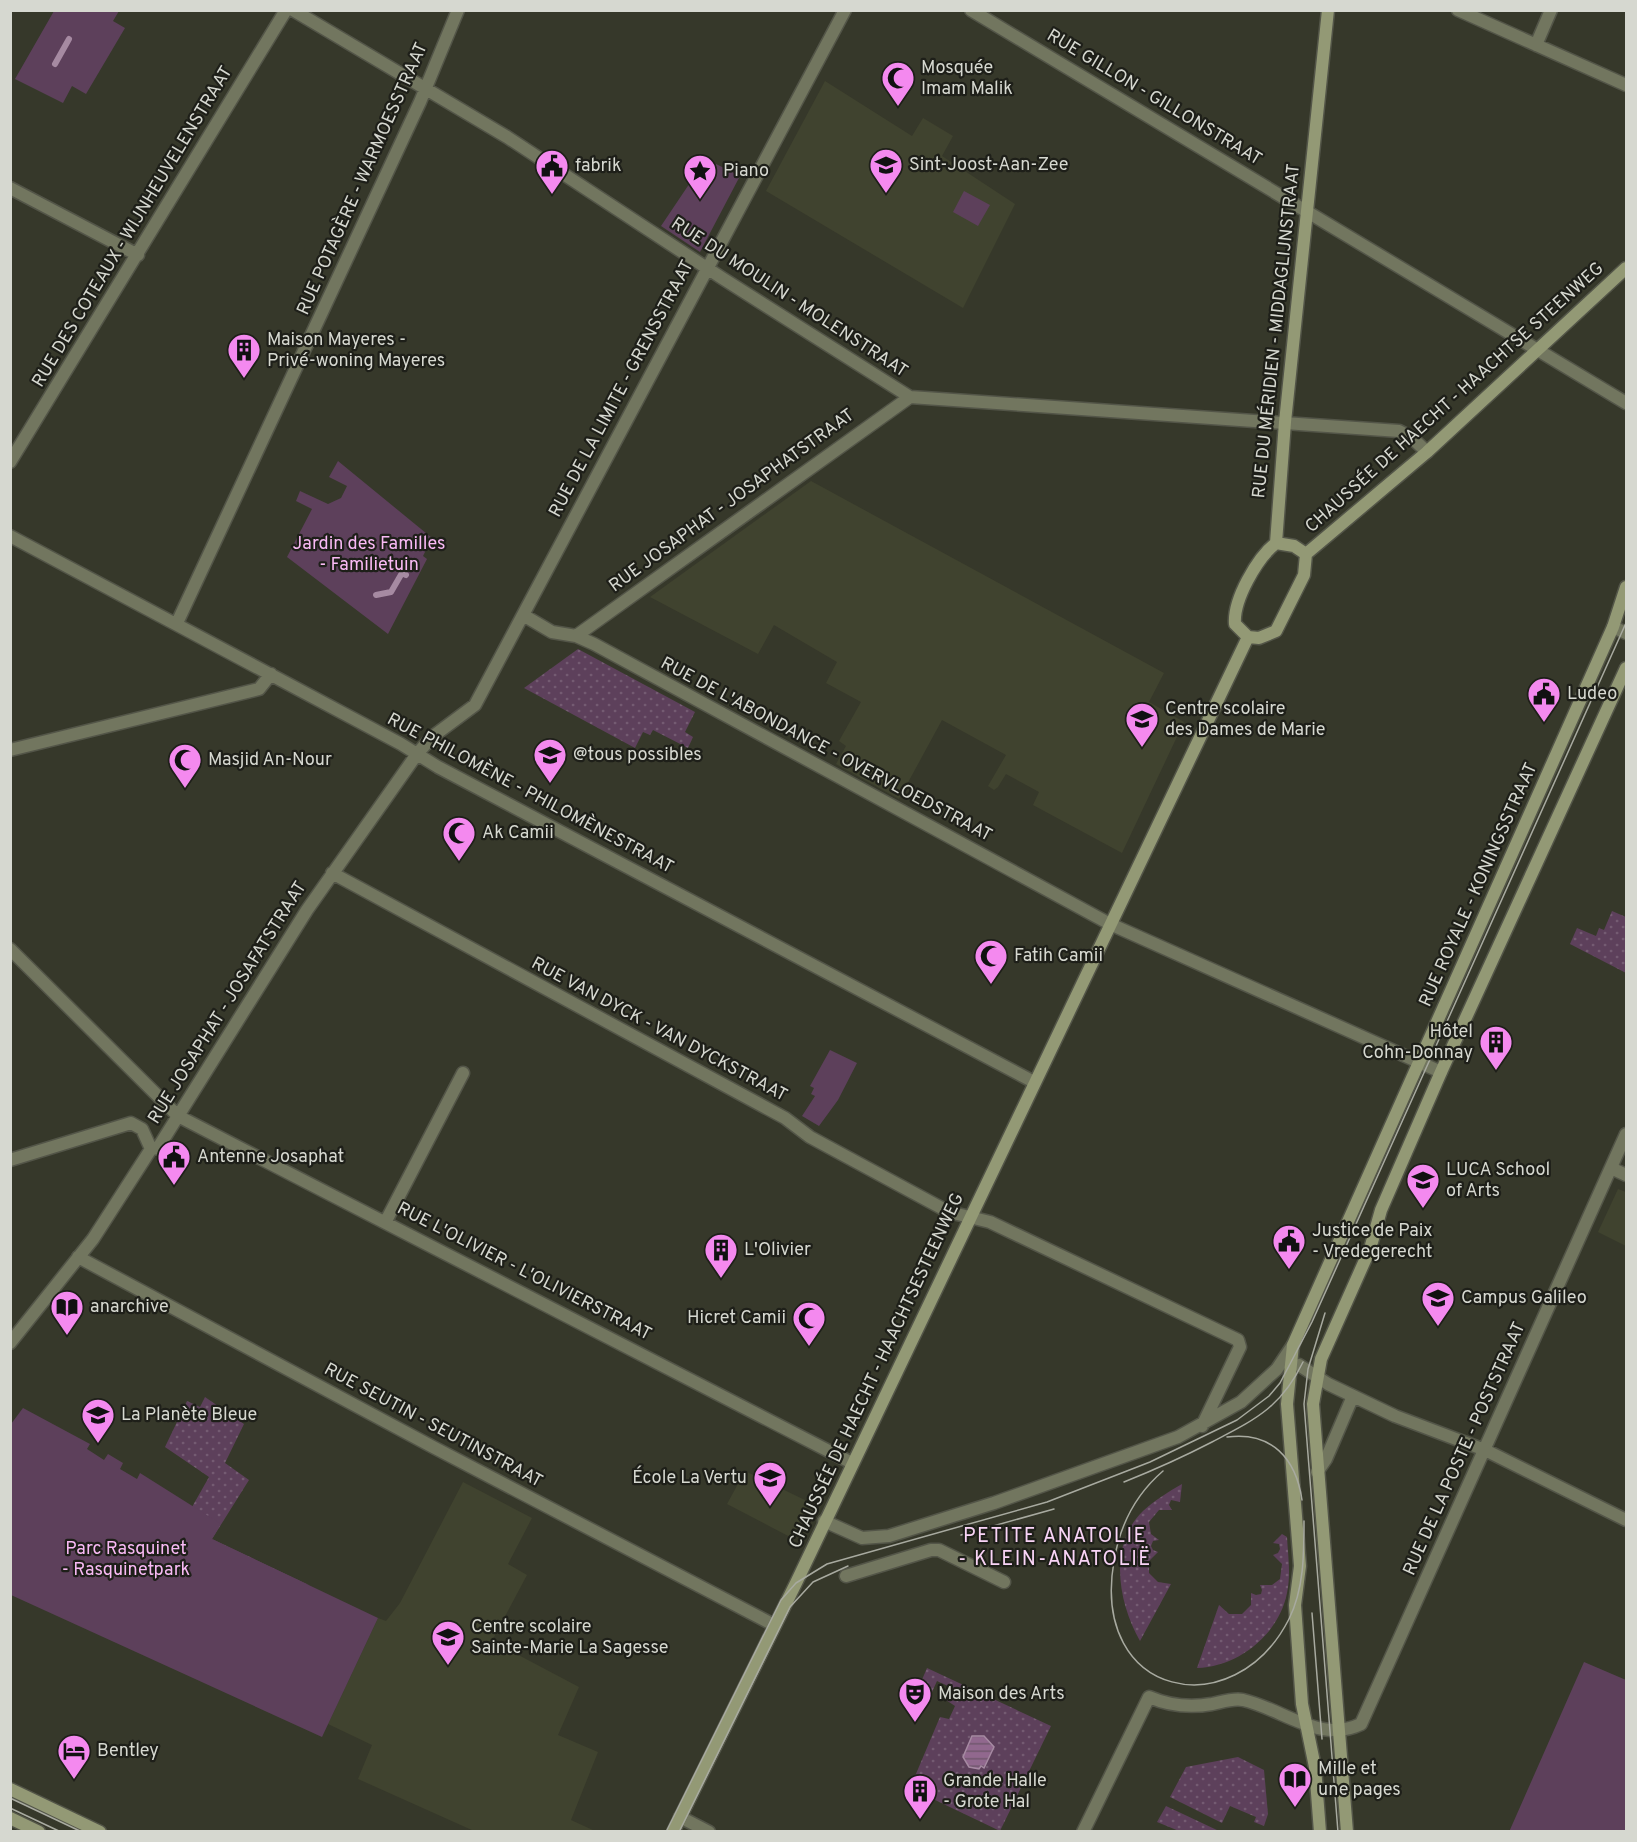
<svg xmlns="http://www.w3.org/2000/svg" width="1637" height="1842" viewBox="0 0 1637 1842" font-family="Overpass,sans-serif">
	<defs>
		<pattern id="grass-dots" width="8" height="8" patternUnits="userSpaceOnUse" patternTransform="scale(1.5)"><rect width="8" height="8" fill="#5d405b"/><path d="M2 2h.1M6 6h.1" fill="none" stroke="#745b72" stroke-width="1.8" stroke-linecap="round"/></pattern>
		<pattern id="water-rules" width="6" height="5" patternUnits="userSpaceOnUse" patternTransform="scale(1.5)"><rect width="6" height="5" fill="#91688e"/><path d="M0 2.5h6" fill="none" stroke="#71586e"/></pattern>
	</defs>
	<rect width="100%" height="100%" fill="#36382a"/>
	<path fill="#40432f" d="M825,81l87,55 11,-18 30,18 -11,20 73,48 -52,104 -197,-117z
		M811,481l353,192 -15,29 35,20 -62,131 -89,-48 6,-13 -33,-18 -8,13 -4,3 -6,-4 18,-31 -64,-35 -43,79 -47,-26 -16,-9 10,-18 -7,-5 22,-39 -35,-19 11,-21 -63,-37 -16,29 -108,-57z
		M1618,1189l8,3v54l-28,-14z
		M745,1471l64,31 -17,36 -65,-34z
		M463,1482l69,36 -24,46 19,11 -35,66 87,46 -21,48 40,17 -27,68 24,11h-121l-116,-52 14,-34 -44,-21 50,-106 8,3 14,-18z"/>
	<path fill="url(#grass-dots)" d="M578,649l117,63 -10,20 8,5 -5,11 -35,-18 -3,5 -7,-3 -8,16 -111,-60z
		M1612,911l14,6v56l-56,-29 7,-16 19,8 3,-8 5,2z
		M205,1397l39,27 -19,39 24,17 -37,59 97,46 -84,-21 -28,-54 -5,-3 17,-30 -44,-30 22,-46 13,6z
		M1182,1484l-2,18 -9,-2 -2,5 3,5h-13l-10,12 2,12 8,6 -6,1 -2,5 2,4 5,2 -9,9v12l9,9 13,2 -31,57c-22,-39 -32,-96 3,-130 12,-11 25,-19 39,-27z
		M1282,1534l5,3c1,19 4,37 0,56 -8,41 -48,74 -90,75l22,-63 10,9h13l9,-9v-12l5,2 5,-1 1,-4 -2,-5h12l8,-6 2,-15 -9,-9 5,-2 2,-4 -1,-5 -6,-1z
		M927,1668l124,58 -51,105 -90,-43 30,-71 9,2 6,-13 -12,-8 5,-12 -11,-5 -5,11 -18,-8 2,-4 5,2z
		M1238,1757l26,13 4,44 -4,12 -10,-4 2,-5 -26,-11 -8,17 -52,-26 16,-30z
		M1166,1806l53,25h-40l-22,-9z"/>
	<path fill="#5d405b" d="M54,11h65l-6,10 12,7 -39,66 -14,-8 -9,17 -48,-24z
		M706,159l34,17 -40,76 -39,-26z
		M964,191l26,14 -12,21 -25,-14z
		M338,461l94,77 -9,18 4,3 -39,75 -101,-77 25,-48 -16,-8 4,-10 28,13 13,-6 6,-12 -18,-9z
		M830,1050l27,13 -19,37 -19,26 -17,-10 13,-20 -4,-2 3,-6 -4,-2z
		M23,1408l67,36 -3,5 17,11 4,-6 15,9 -3,6 17,10 3,-6 81,51 -9,15 166,79 -56,119 -311,-142v-171z
		M1584,1662l42,18v151l-117,1z"/>
	<path fill="url(#water-rules)" stroke="#a68aa2" stroke-width="1.5" d="M972,1736h12l10,11 -10,21 -3,-2 -2,3 -10,-2 -6,-10z"/>
	<g fill="none" stroke-linecap="round" stroke-linejoin="round">
		<path stroke="#a68aa2" stroke-width="6" d="M55,64l14,-25
			M376,595l15,-3 11,-19 4,2"/>
		<defs>
			<path id="street" d="M293,10l214,127 215,141 188,119 489,34 12,6 16,15
				M971,10l655,393
				M1458,10l168,75
				M1536,45l15,-35
				M10,188l128,67
				M10,462l276,-452
				M10,536l391,208 37,23 596,315
				M523,615l29,17 24,4 18,8 516,280 331,148
				M177,623l243,-521 38,-92
				M1613,627l13,6
				M576,636l334,-239
				M10,750l249,-61 12,-15
				M332,873l453,245 25,19 139,75 41,10 248,118 2,7 -38,79
				M10,949l168,167 674,347
				M10,1160l121,-37 11,6 9,20
				M1611,1168l15,7
				M386,1221l77,-148
				M78,1257l355,190 341,178
				M10,1343l83,-104 58,-90 7,-1 149,-238 110,-156 15,-17 43,-32 370,-695
				M1299,1365l29,19 67,32 90,34 141,70
				M1317,1472l9,-13 27,-63
				M824,1521l38,17 27,-2 105,-33 184,-66 63,-35 36,-33 16,-24
				M846,1576l85,-26h8l65,32
				M680,1817l29,15
				M1083,1832l66,-135c21,9 40,11 63,7 10,-2 21,-6 31,-4 40,9 77,44 118,24l265,-590"/>
			<path id="secondary" d="M1306,554l121,-102 199,-184
				M1248,637l-13,-13c-2,-24 22,-66 41,-81l9,-121 43,-412
				M1248,637l11,1 17,-7 28,-56 2,-21 -12,-8 -18,-3
				M10,1789l90,43
				M10,1818l29,14
				M673,1832l123,-249 452,-946
				M1320,1832l-5,-65 -13,-63 -7,-99 5,-39 -13,-162 6,-59 320,-718 13,-40
				M1347,1832l-34,-428 8,-45 49,-110 11,-39 60,-138 185,-404"/>
		</defs>
		<use href="#street" stroke="#535548" stroke-width="15"/>
		<use href="#secondary" stroke="#535548" stroke-width="15"/>
		<use href="#street" stroke="#72765f" stroke-width="12"/>
		<use href="#secondary" stroke="#939975" stroke-width="12"/>
		<path stroke="#a8aaa0" stroke-width="1.5" d="M1325,1313l-17,56 -4,35 34,428
			M1227,1437c45,-6 69,22 75,63
			M1163,1471c-28,24 -43,53 -49,90 -24,137 120,166 175,58 15,-30 15,-65 15,-98
			M1124,1482c30,-12 59,-25 88,-40 42,-22 69,-34 91,-80
			M961,1535l93,-26
			M1312,1613l10,126
			M10,1798l72,34
			M10,1808l51,24
			M666,1832l115,-232 15,-17 31,-19 220,-62 103,-40 87,-42 32,-24 11,-13 32,-61 314,-699
			M679,1832l111,-225 23,-25 35,-16"/>
	</g>
	<defs>
		<symbol id="mosque-pin" viewBox="-11 -11 22 30"><path d="M0 17L-7.5 6A9.5 9.5 0 1 1 7.5 6Z" fill="#f489ef" stroke="#1e1f19"/><path d="M3.5-4.9A6 6 0 1 0 3.5 4.9A5 5 0 1 1 3.5-4.9Z" fill="#111"/></symbol>
		<symbol id="school-pin" viewBox="-11 -11 22 30"><path d="M0 17L-7.5 6A9.5 9.5 0 1 1 7.5 6Z" fill="#f489ef" stroke="#1e1f19"/><path d="M0-5L7-2L0 1L-7-2ZM-4 1L0 2.5L4 1V4Q0 6-4 4Z" fill="#111"/></symbol>
		<symbol id="civic-pin" viewBox="-11 -11 22 30"><path d="M0 17L-7.5 6A9.5 9.5 0 1 1 7.5 6Z" fill="#f489ef" stroke="#1e1f19"/><path d="M-.6-6.5H3V-4.5H.6V-3L4-1V1h2V6H-6V1h2V-1L-.6-3ZM-1.2 2.5V6h2.4V2.5Z" fill="#111"/></symbol>
		<symbol id="sight-pin" viewBox="-11 -11 22 30"><path d="M0 17L-7.5 6A9.5 9.5 0 1 1 7.5 6Z" fill="#f489ef" stroke="#1e1f19"/><path d="M0-6L1.8-2.2L6-1.7L2.9 1.2L3.7 5.4L0 3.3L-3.7 5.4L-2.9 1.2L-6-1.7L-1.8-2.2Z" fill="#111"/></symbol>
		<symbol id="building-pin" viewBox="-11 -11 22 30"><path d="M0 17L-7.5 6A9.5 9.5 0 1 1 7.5 6Z" fill="#f489ef" stroke="#1e1f19"/><path d="M-4-6H4V6H1V3H-1V6H-4ZM-2.5-4.3h1.7v1.8h-1.7ZM.8-4.3h1.7v1.8H.8ZM-2.5-1h1.7V.8h-1.7ZM.8-1h1.7V.8H.8Z" fill="#111"/></symbol>
		<symbol id="university-pin" viewBox="-11 -11 22 30"><path d="M0 17L-7.5 6A9.5 9.5 0 1 1 7.5 6Z" fill="#f489ef" stroke="#1e1f19"/><path d="M0-5L7-2L0 1L-7-2ZM-4 1L0 2.5L4 1V4Q0 6-4 4Z" fill="#111"/></symbol>
		<symbol id="library-pin" viewBox="-11 -11 22 30"><path d="M0 17L-7.5 6A9.5 9.5 0 1 1 7.5 6Z" fill="#f489ef" stroke="#1e1f19"/><path d="M-6-4Q-3-5.5-.7-3.5V5Q-3 3-6 4ZM6-4Q3-5.5 .7-3.5V5Q3 3 6 4Z" fill="#111"/></symbol>
		<symbol id="theatre-pin" viewBox="-11 -11 22 30"><path d="M0 17L-7.5 6A9.5 9.5 0 1 1 7.5 6Z" fill="#f489ef" stroke="#1e1f19"/><path d="M-5-5.5Q0-4 5-5.5V0Q5 5 0 6Q-5 5-5 0ZM-3.3-2.5H-1v1.5H-3.3ZM1-2.5H3.3v1.5H1ZM-2.8 1Q0 5.5 2.8 1Z" fill="#111"/></symbol>
		<symbol id="hotel-pin" viewBox="-11 -11 22 30"><path d="M0 17L-7.5 6A9.5 9.5 0 1 1 7.5 6Z" fill="#f489ef" stroke="#1e1f19"/><path d="M-6-4.5h1.5V1H6V5H4.5V3h-9V5H-6ZM-4 0a1.8 1.8 0 1 1 3.6 0ZM.5 0V-2.5h3Q6-2.5 6 0Z" fill="#111"/></symbol>
	</defs>
	<g fill-rule="evenodd">
		<use href="#mosque-pin" x="879" y="59" width="38" height="52"/>
		<use href="#school-pin" x="867" y="146" width="38" height="52"/>
		<use href="#civic-pin" x="533" y="147" width="38" height="52"/>
		<use href="#sight-pin" x="681" y="152" width="38" height="52"/>
		<use href="#building-pin" x="225" y="331" width="38" height="52"/>
		<use href="#civic-pin" x="1525" y="675" width="38" height="52"/>
		<use href="#school-pin" x="1123" y="700" width="38" height="52"/>
		<use href="#school-pin" x="531" y="736" width="38" height="52"/>
		<use href="#mosque-pin" x="166" y="741" width="38" height="52"/>
		<use href="#mosque-pin" x="440" y="814" width="38" height="52"/>
		<use href="#mosque-pin" x="972" y="937" width="38" height="52"/>
		<use href="#building-pin" x="1477" y="1023" width="38" height="52"/>
		<use href="#civic-pin" x="155" y="1138" width="38" height="52"/>
		<use href="#school-pin" x="1404" y="1161" width="38" height="52"/>
		<use href="#civic-pin" x="1270" y="1222" width="38" height="52"/>
		<use href="#building-pin" x="702" y="1231" width="38" height="52"/>
		<use href="#university-pin" x="1419" y="1279" width="38" height="52"/>
		<use href="#library-pin" x="48" y="1288" width="38" height="52"/>
		<use href="#mosque-pin" x="790" y="1299" width="38" height="52"/>
		<use href="#school-pin" x="79" y="1396" width="38" height="52"/>
		<use href="#school-pin" x="751" y="1459" width="38" height="52"/>
		<use href="#school-pin" x="429" y="1618" width="38" height="52"/>
		<use href="#theatre-pin" x="896" y="1675" width="38" height="52"/>
		<use href="#hotel-pin" x="55" y="1732" width="38" height="52"/>
		<use href="#library-pin" x="1276" y="1760" width="38" height="52"/>
		<use href="#building-pin" x="901" y="1772" width="38" height="52"/>
	</g>
	<g text-anchor="middle" dominant-baseline="central" stroke-width="4.5" stroke-linejoin="round" paint-order="stroke">
		<g font-size="18" fill="#d6d8d0" stroke="#1e1f19" text-anchor="start">
			<text x="921" y="68">Mosquée<tspan x="921" dy="21">Imam Malik</tspan></text>
			<text x="909" y="165">Sint-Joost-Aan-Zee</text>
			<text x="575" y="166">fabrik</text>
			<text x="723" y="171">Piano</text>
			<text x="267" y="340">Maison Mayeres -<tspan x="267" dy="21">Privé-woning Mayeres</tspan></text>
			<text x="1567" y="694">Ludeo</text>
			<text x="1165" y="709">Centre scolaire<tspan x="1165" dy="21">des Dames de Marie</tspan></text>
			<text x="573" y="755">@tous possibles</text>
			<text x="208" y="760">Masjid An-Nour</text>
			<text x="482" y="833">Ak Camii</text>
			<text x="1014" y="956">Fatih Camii</text>
			<text x="1473" y="1032" text-anchor="end">Hôtel<tspan x="1473" dy="21">Cohn-Donnay</tspan></text>
			<text x="197" y="1157">Antenne Josaphat</text>
			<text x="1446" y="1170">LUCA School<tspan x="1446" dy="21">of Arts</tspan></text>
			<text x="1312" y="1231">Justice de Paix<tspan x="1312" dy="21">- Vredegerecht</tspan></text>
			<text x="744" y="1250">L'Olivier</text>
			<text x="1461" y="1298">Campus Galileo</text>
			<text x="90" y="1307">anarchive</text>
			<text x="786" y="1318" text-anchor="end">Hicret Camii</text>
			<text x="121" y="1415">La Planète Bleue</text>
			<text x="747" y="1478" text-anchor="end">École La Vertu</text>
			<text x="471" y="1627">Centre scolaire<tspan x="471" dy="21">Sainte-Marie La Sagesse</tspan></text>
			<text x="938" y="1694">Maison des Arts</text>
			<text x="97" y="1751">Bentley</text>
			<text x="1318" y="1769">Mille et<tspan x="1318" dy="21">une pages</tspan></text>
			<text x="943" y="1781">Grande Halle<tspan x="943" dy="21">- Grote Hal</tspan></text>
		</g>
		<g font-size="18" fill="#d6d8d0" stroke="#1e1f19">
			<text transform="translate(1154 98) rotate(31)">RUE GILLON - GILLONSTRAAT</text>
			<text transform="translate(363 179) rotate(-66)">RUE POTAGÈRE - WARMOESSTRAAT</text>
			<text transform="translate(133 227) rotate(-59)">RUE DES COTEAUX - WIJNHEUVELENSTRAAT</text>
			<text transform="translate(789 298) rotate(33)">RUE DU MOULIN - MOLENSTRAAT</text>
			<text transform="translate(1277 331) rotate(-84)">RUE DU MÉRIDIEN - MIDDAGLIJNSTRAAT</text>
			<text transform="translate(622 389) rotate(-62)">RUE DE LA LIMITE - GRENSSTRAAT</text>
			<text transform="translate(1455 398) rotate(-42)">CHAUSSÉE DE HAECHT - HAACHTSE STEENWEG</text>
			<text transform="translate(732 501) rotate(-36)">RUE JOSAPHAT - JOSAPHATSTRAAT</text>
			<text transform="translate(826 750) rotate(28)">RUE DE L'ABONDANCE - OVERVLOEDSTRAAT</text>
			<text transform="translate(530 794) rotate(28)">RUE PHILOMÈNE - PHILOMÈNESTRAAT</text>
			<text transform="translate(1479 885) rotate(-66)">RUE ROYALE - KONINGSSTRAAT</text>
			<text transform="translate(228 1003) rotate(-58)">RUE JOSAPHAT - JOSAFATSTRAAT</text>
			<text transform="translate(659 1030) rotate(28)">RUE VAN DYCK - VAN DYCKSTRAAT</text>
			<text transform="translate(524 1272) rotate(27)">RUE L'OLIVIER - L'OLIVIERSTRAAT</text>
			<text transform="translate(877 1371) rotate(-65)">CHAUSSÉE DE HAECHT - HAACHTSESTEENWEG</text>
			<text transform="translate(433 1426) rotate(28)">RUE SEUTIN - SEUTINSTRAAT</text>
			<text transform="translate(1465 1449) rotate(-66)">RUE DE LA POSTE - POSTSTRAAT</text>
		</g>
		<g font-size="18" fill="#f9baf5" stroke="#1e1f19">
			<text x="369" y="544">Jardin des Familles<tspan x="369" dy="21">- Familietuin</tspan></text>
			<text x="126" y="1549">Parc Rasquinet<tspan x="126" dy="21">- Rasquinetpark</tspan></text>
		</g>
		<g font-size="20" letter-spacing="1.5" fill="#f9d4f6" stroke="#1e1f19">
			<text x="1055" y="1537">PETITE ANATOLIE<tspan x="1055" dy="23">- KLEIN-ANATOLIË</tspan></text>
		</g>
	</g>
	<rect width="1637" height="1842" fill="none" stroke="#d6d8d0" stroke-width="24"/>
</svg>
